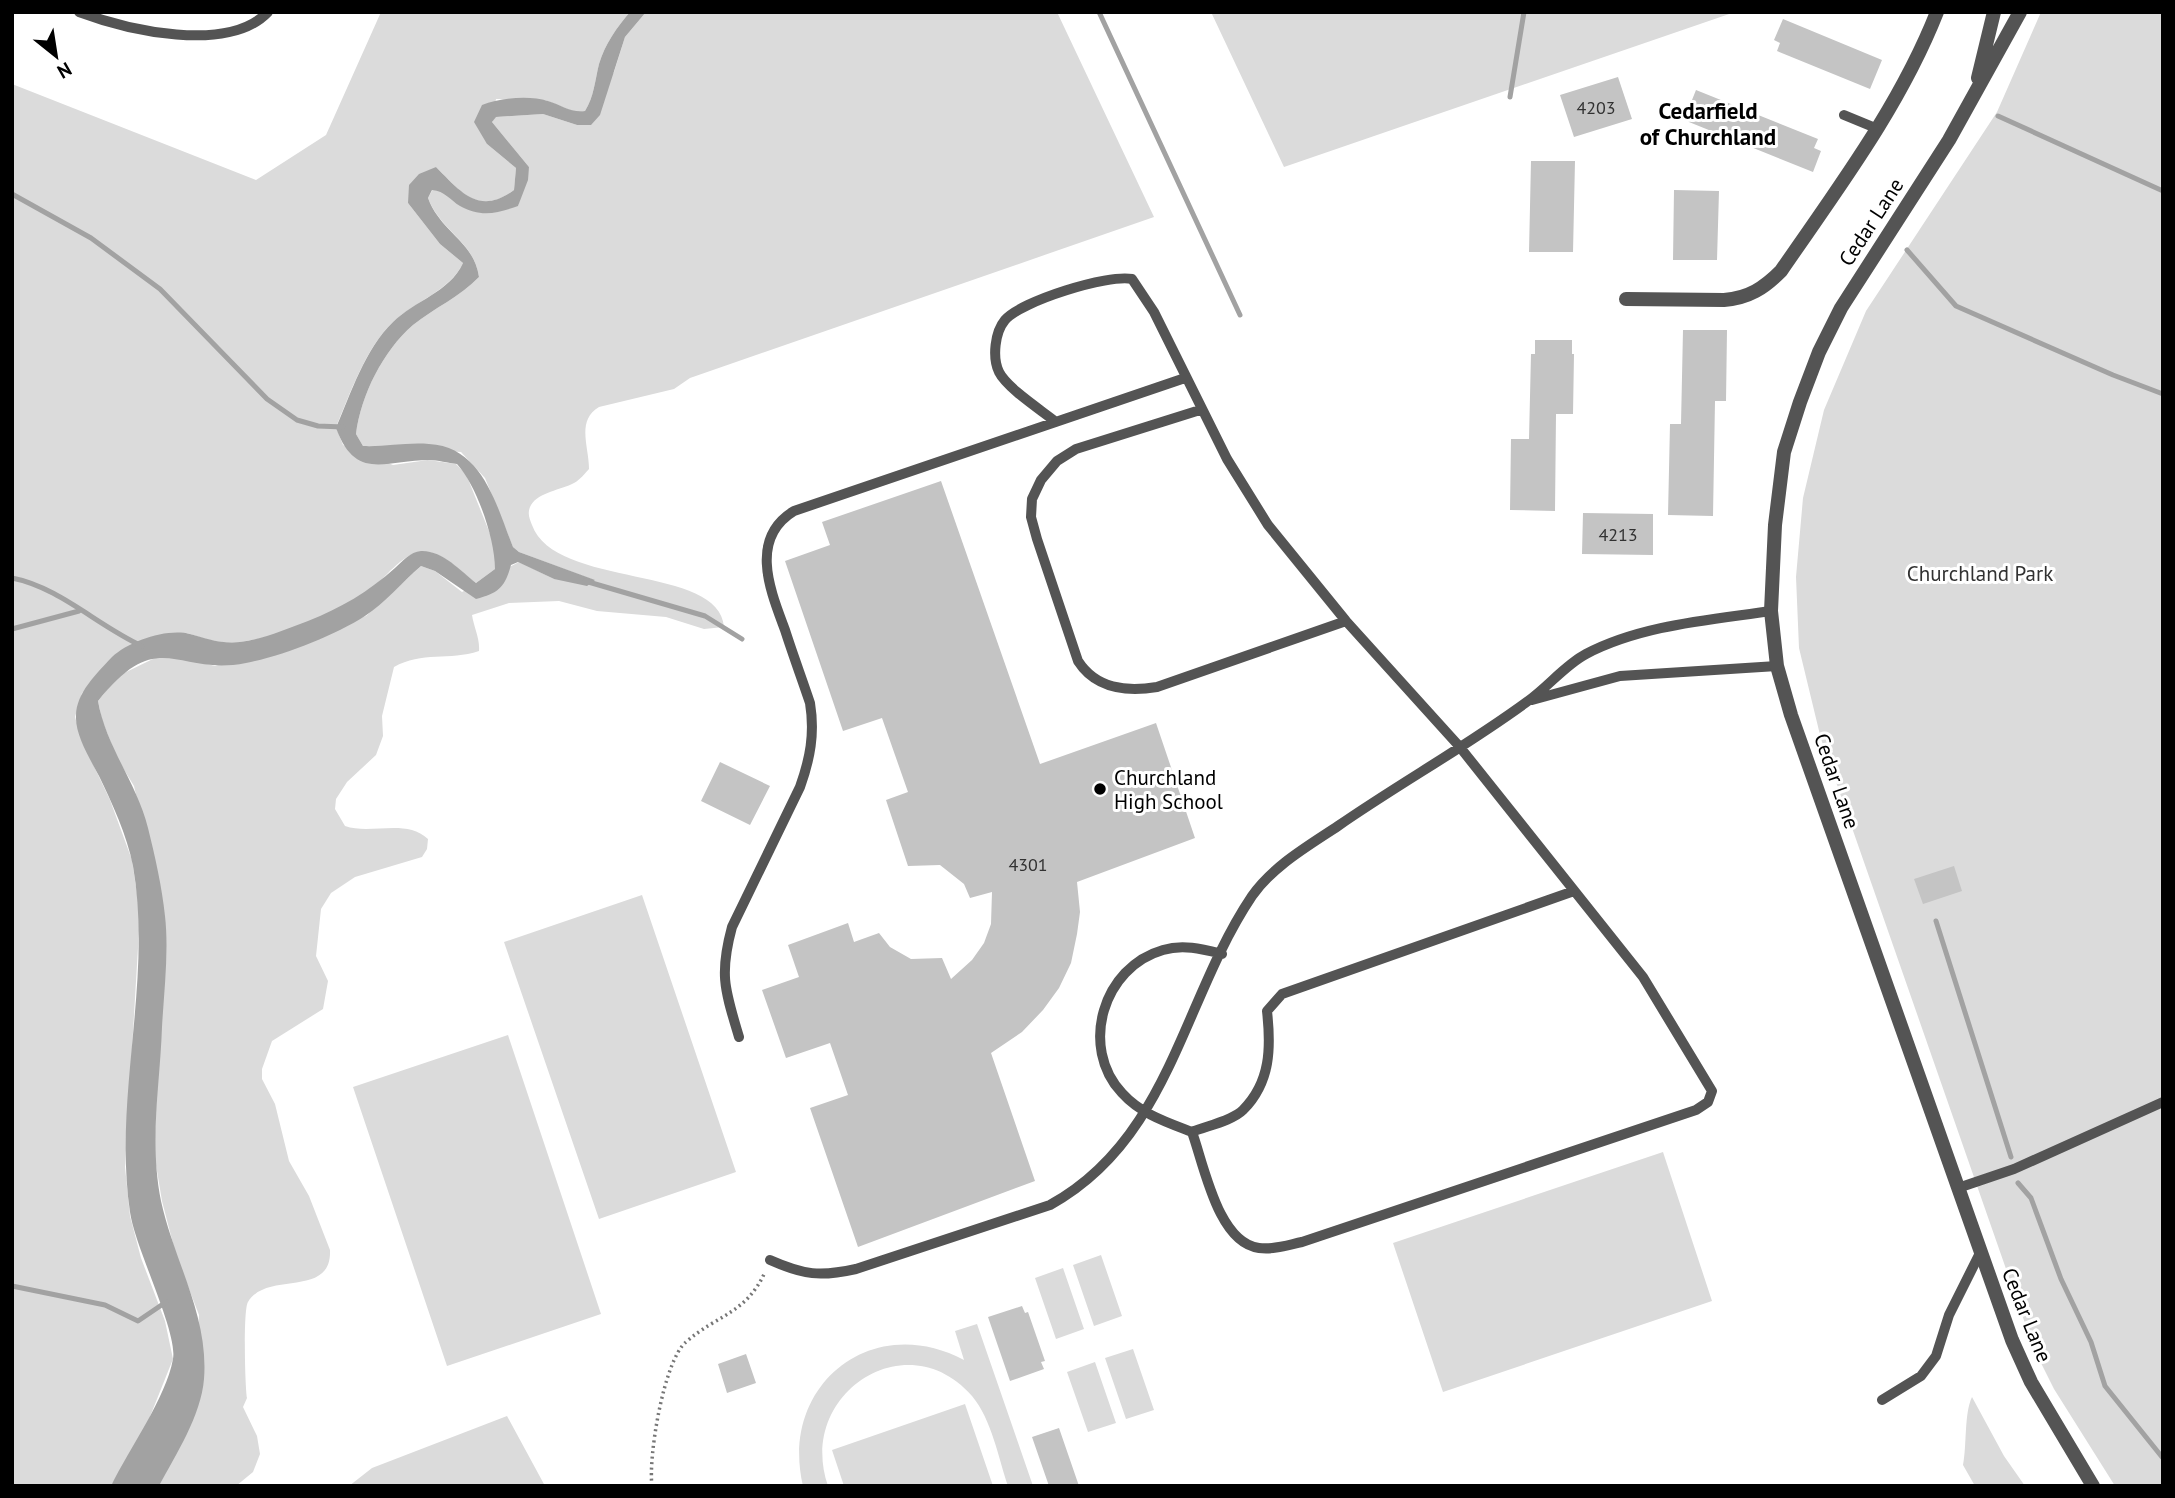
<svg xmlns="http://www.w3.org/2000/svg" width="2175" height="1498" viewBox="0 0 2175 1498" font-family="'PT Sans',sans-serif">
	<rect width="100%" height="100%" fill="#fff"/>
	<path fill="#dbdbdb" d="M381,12h249c-13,15 -25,32 -31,52 -4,16 -5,33 -14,47l-10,1 -30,-12 -49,-1 -9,45 29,24 -2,22c-35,26 -52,3 -78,-23l-28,36 32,41 23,19c-13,28 -48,38 -70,59 -27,25 -43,72 -57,105l7,18 50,20 35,-5 28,4 10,10 29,72v23l-19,14c-15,-11 -35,-34 -55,-31 -20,2 -36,27 -51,38 -30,23 -93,48 -130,52 -19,2 -36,-3 -53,-9l-105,60 -7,24 7,24 28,59 22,60 8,54 -15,253 5,49 11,42 24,63 8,38 -26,65 -36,62h-99v-1402l244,96 70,-45z
		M646,12h411l97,205 -464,161 -16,11 -75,18c-23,14 -10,39 -10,62 -4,4 -9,11 -15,14 -13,7 -35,9 -43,22 -4,7 -2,13 1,20 23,64 188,39 192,102l-20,2 -38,-12 -69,-6 -38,-10 -50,2 -37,12c2,13 8,23 7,36 -30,10 -57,0 -85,16l-12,49 1,20 -7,19 -29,27 -11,17 -1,10 10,17c26,9 61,-8 83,13l-1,10 -5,8 -67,20 -24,16 -10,16 -5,47 12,25 -5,28 -51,32 -10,28v10l13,25 14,57 20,35 21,54c2,49 -63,20 -82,52 -5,7 -3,85 -1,96l-4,9 14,29 3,18 -7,18 -17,14h-77l37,-77 3,-94 -23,-60 -14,-54 -8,-48 11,-235 -31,-132 -17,-28 -15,-38 -4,-19 20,-25 41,-20 21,1 35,9 151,-50 55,-50 14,5 27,21 57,-30 35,17 40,1 -75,-28 -6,-5 -28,-69 -24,-26 -98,-6 -7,-12c5,-39 27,-83 57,-109 21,-17 47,-28 66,-48 -5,-36 -37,-44 -51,-79l5,-9 9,2 19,15h57l11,-39 -37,-45 3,-5 48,-3 34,11 37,-53 11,-35z
		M1211,12h524l-451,155z
		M2041,12h122v1474h-48l-61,-97 -20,-40 -213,-610 -22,-91 -3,-71 7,-79 21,-88 42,-99 131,-199z
		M642,895l94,277 -137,47 -95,-277z
		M508,1035l93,279 -154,52 -94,-279z
		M1663,1152l49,149 -269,91 -50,-149z
		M1101,1255l21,61 -28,10 -21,-61z
		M1063,1268l21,61 -28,10 -21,-61z
		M977,1324l56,162h-25c-10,-29 -16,-66 -36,-90 -65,-75 -176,-2 -144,90h-25c-24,-101 69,-175 161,-126l-9,-29z
		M1133,1349l21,61 -28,9 -21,-61z
		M1095,1362l21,61 -28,9 -21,-60z
		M1972,1397l32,59 21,30h-50l-12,-21c4,-20 1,-51 9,-68z
		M965,1404l28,82h-149l-12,-36z
		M507,1416l38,70h-196l23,-18z"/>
	<path fill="#a2a2a2" d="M630,12h16l-21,25 -25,78 -9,10h-14l-34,-11 -47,3 -4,5 37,45 -1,13 -10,26c-20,7 -37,12 -58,0 -10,-6 -15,-15 -28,-16l-4,8c13,35 46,43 51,79 -19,20 -45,31 -66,48 -30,26 -52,70 -57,109l7,12c22,1 44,-4 66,-2 54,3 67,61 84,103l6,5 76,28 -8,6 -33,-7 -36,-17 -7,3c-6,22 -12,28 -35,34l-41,-28 -14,-5c-19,16 -36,37 -56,50 -31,20 -83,40 -119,47 -70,14 -86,-39 -148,38 8,46 39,82 50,127 7,28 14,59 17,88 4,35 -1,75 -3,111 -2,59 -13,114 -1,174 13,60 48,115 43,178 -3,37 -28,75 -45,107h-48c18,-37 55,-88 62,-127 5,-27 -38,-111 -43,-147 -17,-116 23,-231 3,-346 -6,-31 -21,-63 -34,-90 -9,-17 -24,-41 -23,-60 0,-23 21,-43 36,-59 17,-16 55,-29 78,-23 17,5 32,10 50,8 24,-3 46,-13 68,-21 33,-13 60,-29 87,-53 8,-7 15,-16 26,-17 21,-1 40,20 55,32l19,-14c0,-30 -18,-83 -38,-105 -9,-1 -19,-4 -28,-4 -44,0 -73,22 -93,-32 15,-35 29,-79 57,-106 21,-21 57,-30 70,-59l-23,-19 -32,-41 1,-18 10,-11 17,-7c25,25 43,49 78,23l2,-22 -29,-24 -13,-22 8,-17c18,-7 47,-10 66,-4 13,4 23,12 37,10 9,-14 10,-31 14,-47 6,-20 18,-37 31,-52z"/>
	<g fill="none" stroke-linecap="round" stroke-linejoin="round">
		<path stroke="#a2a2a2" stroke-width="5" d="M1099,12l141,303
			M1510,97l14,-85
			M1998,116l165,75
			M12,194l79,44 69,51 107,110 30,21 21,6 25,1
			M1907,250l49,56 157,69 50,19
			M12,578c47,9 86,48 130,68
			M585,581l120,35 37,23
			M12,629l67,-18
			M1936,921l75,236
			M2018,1183l13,15 30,81 30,63 14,44 57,71
			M12,1286l93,19 33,16 28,-19"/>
	</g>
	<path fill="#c4c4c4" d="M1783,19l99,41 -12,29 -93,-38 3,-8 -6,-3z
		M1618,77l14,42 -58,18 -14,-42z
		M1696,90l122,49 -4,9 7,3 -8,21 -129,-52z
		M1531,161h44l-2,91h-44z
		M1674,190l45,1 -2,69h-44z
		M1683,330h44l-1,71h-11l-2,115 -45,-1 2,-91h11z
		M1535,340h37v14h2l-1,60h-17l-1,97 -45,-1 1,-71h18l2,-85h4z
		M941,481l99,283 116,-41 39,115 -118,44 3,30 -3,22 -6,29 -12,25 -16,22 -21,22 -31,21 44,128 -177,66 -48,-139 38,-13 -18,-52 -44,15 -24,-68 37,-13 -11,-32 60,-22 6,19 25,-9 11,14 21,12 31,-1 9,21 21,-19 12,-17 7,-19 1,-32 -22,6 -6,-14 -24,-19 -32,1 -22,-66 22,-8 -26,-74 -39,13 -58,-170 45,-16 -8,-23z
		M1583,513l70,1v41l-71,-1z
		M720,762l50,24 -20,39 -49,-24z
		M1954,866l8,25 -39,13 -9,-25z
		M1022,1306l3,7 3,-1 17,49 -4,1 3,7 -34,12 -22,-64z
		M746,1354l10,29 -29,10 -9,-29z
		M1059,1428l20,58h-30l-17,-49z"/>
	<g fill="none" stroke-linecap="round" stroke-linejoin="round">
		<path stroke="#767676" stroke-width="3.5" stroke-dasharray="2 3.5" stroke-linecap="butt" d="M652,1486c-4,-29 12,-126 34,-144 32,-28 60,-28 79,-70"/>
		<path stroke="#545454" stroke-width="10" d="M79,12c48,18 149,42 189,0
			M1844,115l34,14
			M1200,410l-124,39 -19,12 -16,19 -9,19 -1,18 6,22 41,122c18,28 48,31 79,26l189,-66
			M1056,422c-15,-12 -49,-34 -57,-50 -7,-15 -4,-40 6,-52 16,-19 103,-46 127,-41l22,33 73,147 41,66 78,96 113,125 184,231 69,114 -4,11 -12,8 -394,132c-14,3 -28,8 -43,6 -41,-5 -55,-83 -67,-116 -26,-10 -51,-18 -70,-39 -43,-46 -19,-126 41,-143 20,-6 39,-1 59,4
			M1532,700l88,-24 157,-10
			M739,1037c-14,-47 -20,-62 -7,-110l68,-140c10,-28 15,-53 10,-84 -8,-24 -17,-48 -25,-73 -14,-38 -37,-91 9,-119l391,-133
			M1192,1132c14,-6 40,-11 51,-22 28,-28 28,-63 24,-99l15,-17 292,-103
			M1958,1188l56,-19 149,-67
			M770,1260c34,15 50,17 86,9l194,-64c120,-66 132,-205 202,-309 21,-30 56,-50 86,-70 62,-43 129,-80 190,-125 20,-14 37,-36 58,-47 55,-29 124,-34 185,-43
			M1882,1400l39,-24 15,-20 13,-41 31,-62"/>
		<path stroke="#545454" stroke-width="14" d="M2020,12l-71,128 -108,168 -22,44 -19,50 -16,50 -9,73 -4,86 6,55 14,49 221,625 19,42 62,104
			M1978,78l16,-66
			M1626,299l98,1c25,-2 40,-12 57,-29 57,-83 119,-165 156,-259"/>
	</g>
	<circle fill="#000" stroke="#fff" stroke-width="2.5" cx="1100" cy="789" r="7"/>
	<g text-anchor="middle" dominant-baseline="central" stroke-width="6" stroke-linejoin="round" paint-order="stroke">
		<g font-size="18" fill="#313131">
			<text x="1596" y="107">4203</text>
			<text x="1618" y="534">4213</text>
			<text x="1028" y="864">4301</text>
		</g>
		<g font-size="21" fill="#000" stroke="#fff">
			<text transform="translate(1871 222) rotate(-57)">Cedar Lane</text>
			<text transform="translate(1837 781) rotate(71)">Cedar Lane</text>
			<text transform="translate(2027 1315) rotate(68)">Cedar Lane</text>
		</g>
		<g font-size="21" fill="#323232" stroke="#fff">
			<text x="1980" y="573">Churchland Park</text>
		</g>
		<g font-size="21" fill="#000" stroke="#fff" text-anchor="start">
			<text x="1114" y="777">Churchland<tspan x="1114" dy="24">High School</tspan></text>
		</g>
		<g font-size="23" font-weight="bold" fill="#000" stroke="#fff">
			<text x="1708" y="110">Cedarfield<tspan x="1708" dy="26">of Churchland</tspan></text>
		</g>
	</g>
	<rect width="2175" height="1498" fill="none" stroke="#000000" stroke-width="28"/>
	<g transform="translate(56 56) rotate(150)" stroke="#ffffff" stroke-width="5" paint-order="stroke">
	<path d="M0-5L12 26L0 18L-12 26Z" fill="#000000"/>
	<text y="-10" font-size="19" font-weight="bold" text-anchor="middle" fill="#000000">N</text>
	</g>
</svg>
